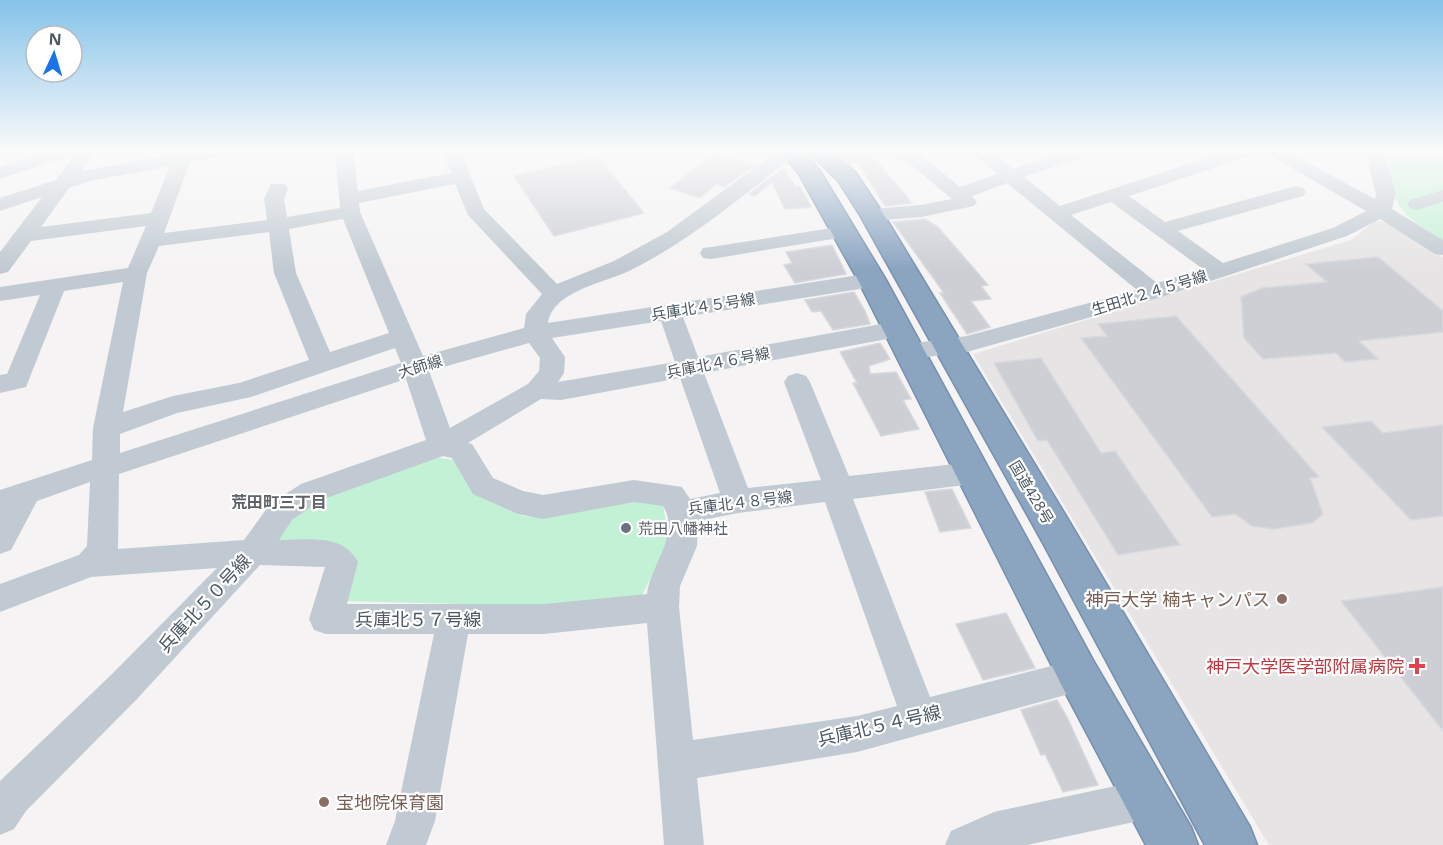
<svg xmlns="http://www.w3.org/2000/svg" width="1443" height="845" viewBox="0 0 1443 845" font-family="'Open Sans','Noto Sans JP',sans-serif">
	<rect width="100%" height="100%" fill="#f5f3f3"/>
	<path fill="#e6e4e5" d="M1375,221l17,2 51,34v588h-174l-296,-491 378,-114z"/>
	<path fill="#c3f1d5" d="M1386,150h57v90c-50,-31 -48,-32 -57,-90z
		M431,457l23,3 18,31 51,25 20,1 87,-16 33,4 6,37 -28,55 -98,9 -200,-5 9,-40 -80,-15 4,-11 34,-34z"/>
	<path fill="#cdcfd5" stroke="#d7d9de" stroke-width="1.5" d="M715,153l40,12 -30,22 -9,-3 -16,14 -30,-10z
		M597,156l47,57 -90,23 -40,-60z
		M875,159l37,44 -27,3 -26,-42z
		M783,168l13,19 4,-1 11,21 -26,2 -13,-27 -17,14 -6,-2z
		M925,219l13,8 50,58 -7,1 10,13 -20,2 19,26 -23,7 -27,-41h4l-51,-71z
		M832,245l14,29 -51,9 -11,-18 8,-2 -6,-11z
		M1378,257l65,54v21l-84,9 19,18 -33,3 -9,-9 -73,6 -19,-21 -3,-41 21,-9 65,-6 -21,-18z
		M854,292l11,19 5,13 -37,6 -12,-19 -9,1 -7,-12z
		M1176,316l143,161 -9,1 13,36 -11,9 -38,6 -22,-3 -17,-12 -23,3 -131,-179 26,-2 -9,-12z
		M880,343l10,16 -21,7 1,8 26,-2 15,27 -8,1 16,29 -38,7 -28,-53h4l-17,-31z
		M1041,358l60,95 14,-2 65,94 -62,10 -71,-115 -9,1 -44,-78z
		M1371,421l12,12 60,-8v91l-32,4 -89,-93z
		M952,489l19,39 -31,4 -15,-40z
		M1443,587v144l-102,-130z
		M1006,613l29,55 -52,12 -27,-56z
		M1057,700l10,17 31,68 -35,7 -18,-38 -4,1 -20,-45z"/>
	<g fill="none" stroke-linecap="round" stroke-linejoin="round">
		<defs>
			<path id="highway" d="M779,150h24l17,21 66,109 208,382 97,165 7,18h-52l-82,-155 -206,-410 -59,-106z
				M807,150h24l25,23 28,42 185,306 181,306 7,18h-52l-162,-302 -183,-328 -21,-33z"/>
		</defs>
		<use href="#highway" stroke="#7690ad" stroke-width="3"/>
		<path fill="#c1cad2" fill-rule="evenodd" d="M50,150h28l-3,4 -75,25v-12z
			M78,150h19l-16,21 94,-17 1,-4h56l-3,4 -39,8 -26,71 103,-13 -3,-21 7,-15h14l3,4 -4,11 3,18 53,-9 -5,-58h18l5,41 93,-18 -9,-23h18l24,59 73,75 57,-23 53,-29 112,-82h20l-3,5c-53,40 -106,86 -167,116 -25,12 -76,20 -81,52l324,-50 8,2 3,5 -3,5 -8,2 -189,30 15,40 200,-36 8,3 4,5 -4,5 -8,3 -194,36 44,115 73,-8 -37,-98 4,-6 9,-3 9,3 4,6 39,94 124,-14 10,3 4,8 -4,8 -10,3 -120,15 77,198 149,-38 12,5 6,12 -6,12 -234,64 -160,26 7,67h-40l-17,-222 -103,11h-76l-33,187 -9,24h-40l9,-24 39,-187h-108l-12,-4 -5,-11 16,-52 -65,-2 -123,134 -111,112 -12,18 -14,6v-54l111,-106 106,-107 -126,9 -91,35v-28l79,-29 8,-9 3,-64 -53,19 -26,49 -11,4v-64l92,-30 1,-32 30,-146 -59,9 -38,96 -26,6v-18l7,-1 33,-79 -40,6v-14l128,-19 18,-42 -115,15 -23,31 -8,2v-22l42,-55 -42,14v-13l56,-18zM170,166l-19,47 -110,14 28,-39 21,-7zM455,184l13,31 74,79 -16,20 -2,14 -101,28 -63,-144 -1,-9zM343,219l46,114 -59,19 -34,-79 -7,-44zM269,232l5,41 35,87 -70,23 -66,13 -50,16 24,-139 12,-27zM661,321l14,41 -117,20 6,-9 1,-16 -13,-19zM529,343l11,15 -1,13 -11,13 -78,44 -21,-57zM395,348l6,15 -281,90v-19l57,-21 74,-16zM680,378l40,115 -30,6 -8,-12 -48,-7 -91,15 -20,-4 -30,-13 -21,-34 -4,-1 73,-44 20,1zM406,379l20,61 -125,44 -31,20 -26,36 -126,9 1,-75zM443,456l9,2 21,36 45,20 25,5 91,-17 29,4c18,28 -13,60 -16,88l-103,10h-197l11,-42c-15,-29 -51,-22 -79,-22l13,-20 29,-20zM825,502l72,204 -40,10 -164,24 -14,-133 1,-21 17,-40 1,-25 40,-8z
			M859,150h50l12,5 39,32 37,-13 -28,-24h21l23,19 53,-19h28l-3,4 -67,23 36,29 171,-56h28l-3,4 -127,42 36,26 131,-36 7,2 3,4 -3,4 -125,35 45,32 110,-35 33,-17 -105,-61h23l91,49 1,-5 -11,-44h18l13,44 -4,15 51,31v15l-8,-1 -55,-35 -33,17 -185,61 -195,55 -57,7 -9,-2 -3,-6 3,-6 66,-9 170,-46 -130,-107 -35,13 5,6 -3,4 -53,11 -49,4 -7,-2 -3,-4 3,-4 7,-2 49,-4 31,-6 -43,-36 -23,-9 -53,15 -7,-2 -2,-4 2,-4zM1111,202l92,67 -46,14 -86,-68z
			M1443,190v12l-26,8 -7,-2 -3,-4 3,-4z
			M844,226l7,2 3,4 -3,4 -140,23 -8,-1 -3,-5 3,-5 8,-1z
			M1148,779l14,6 6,14 -6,14 -14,6 -121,26h-82l6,-14 43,-19z"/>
		<use href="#highway" fill="#8ba5c1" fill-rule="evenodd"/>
	</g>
	<linearGradient id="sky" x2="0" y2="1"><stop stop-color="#85c3ea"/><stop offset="0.56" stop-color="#fafafa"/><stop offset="1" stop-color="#fafafa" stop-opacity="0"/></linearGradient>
	<rect width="1443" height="269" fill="url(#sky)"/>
	<circle fill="#6b7280" stroke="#fff" stroke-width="2" cx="626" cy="528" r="6"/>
	<g fill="#8d6e63" stroke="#fff" stroke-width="2">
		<circle cx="1282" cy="599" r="6"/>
		<circle cx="324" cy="802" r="6"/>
	</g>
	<path fill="#e0444e" stroke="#fff" stroke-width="2" d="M1414 657h6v6h6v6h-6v6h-6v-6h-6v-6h6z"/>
	<g text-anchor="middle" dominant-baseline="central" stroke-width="4.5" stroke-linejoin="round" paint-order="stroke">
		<g font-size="15" fill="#4a5661" stroke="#fff">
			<text transform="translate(1149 292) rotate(-17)">生田北２４５号線</text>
			<text transform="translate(703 306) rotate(-9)">兵庫北４５号線</text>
			<text transform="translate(718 362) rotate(-11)">兵庫北４６号線</text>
			<text transform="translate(420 366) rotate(-17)">大師線</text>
			<text transform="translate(1032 492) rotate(59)">国道428号</text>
			<text transform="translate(740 502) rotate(-7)">兵庫北４８号線</text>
		</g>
		<g font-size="15" fill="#5b616d" stroke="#fff" text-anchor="start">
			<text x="638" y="528">荒田八幡神社</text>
		</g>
		<g font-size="16" font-weight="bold" fill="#5f6368" stroke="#fff">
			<text x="279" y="502">荒田町三丁目</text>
		</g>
		<g font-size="18" fill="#785e54" stroke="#fff" text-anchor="end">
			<text x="1270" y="599">神戸大学 楠キャンパス</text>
			<text x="336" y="802" text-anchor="start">宝地院保育園</text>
		</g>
		<g font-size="18" fill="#4a5661" stroke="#fff">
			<text transform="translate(204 603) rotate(-47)">兵庫北５０号線</text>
			<text x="418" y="619">兵庫北５７号線</text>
			<text transform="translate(879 725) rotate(-13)">兵庫北５４号線</text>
		</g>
		<g font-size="18" fill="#be3a42" stroke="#fff" text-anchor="end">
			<text x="1404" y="666">神戸大学医学部附属病院</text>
		</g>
	</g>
	<g transform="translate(54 54) rotate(4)"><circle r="28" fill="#ffffff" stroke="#b7bbc0" stroke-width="1.5"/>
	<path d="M0-4.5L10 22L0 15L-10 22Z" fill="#1a73e8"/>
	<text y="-9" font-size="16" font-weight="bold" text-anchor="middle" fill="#4a5661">N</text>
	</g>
</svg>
